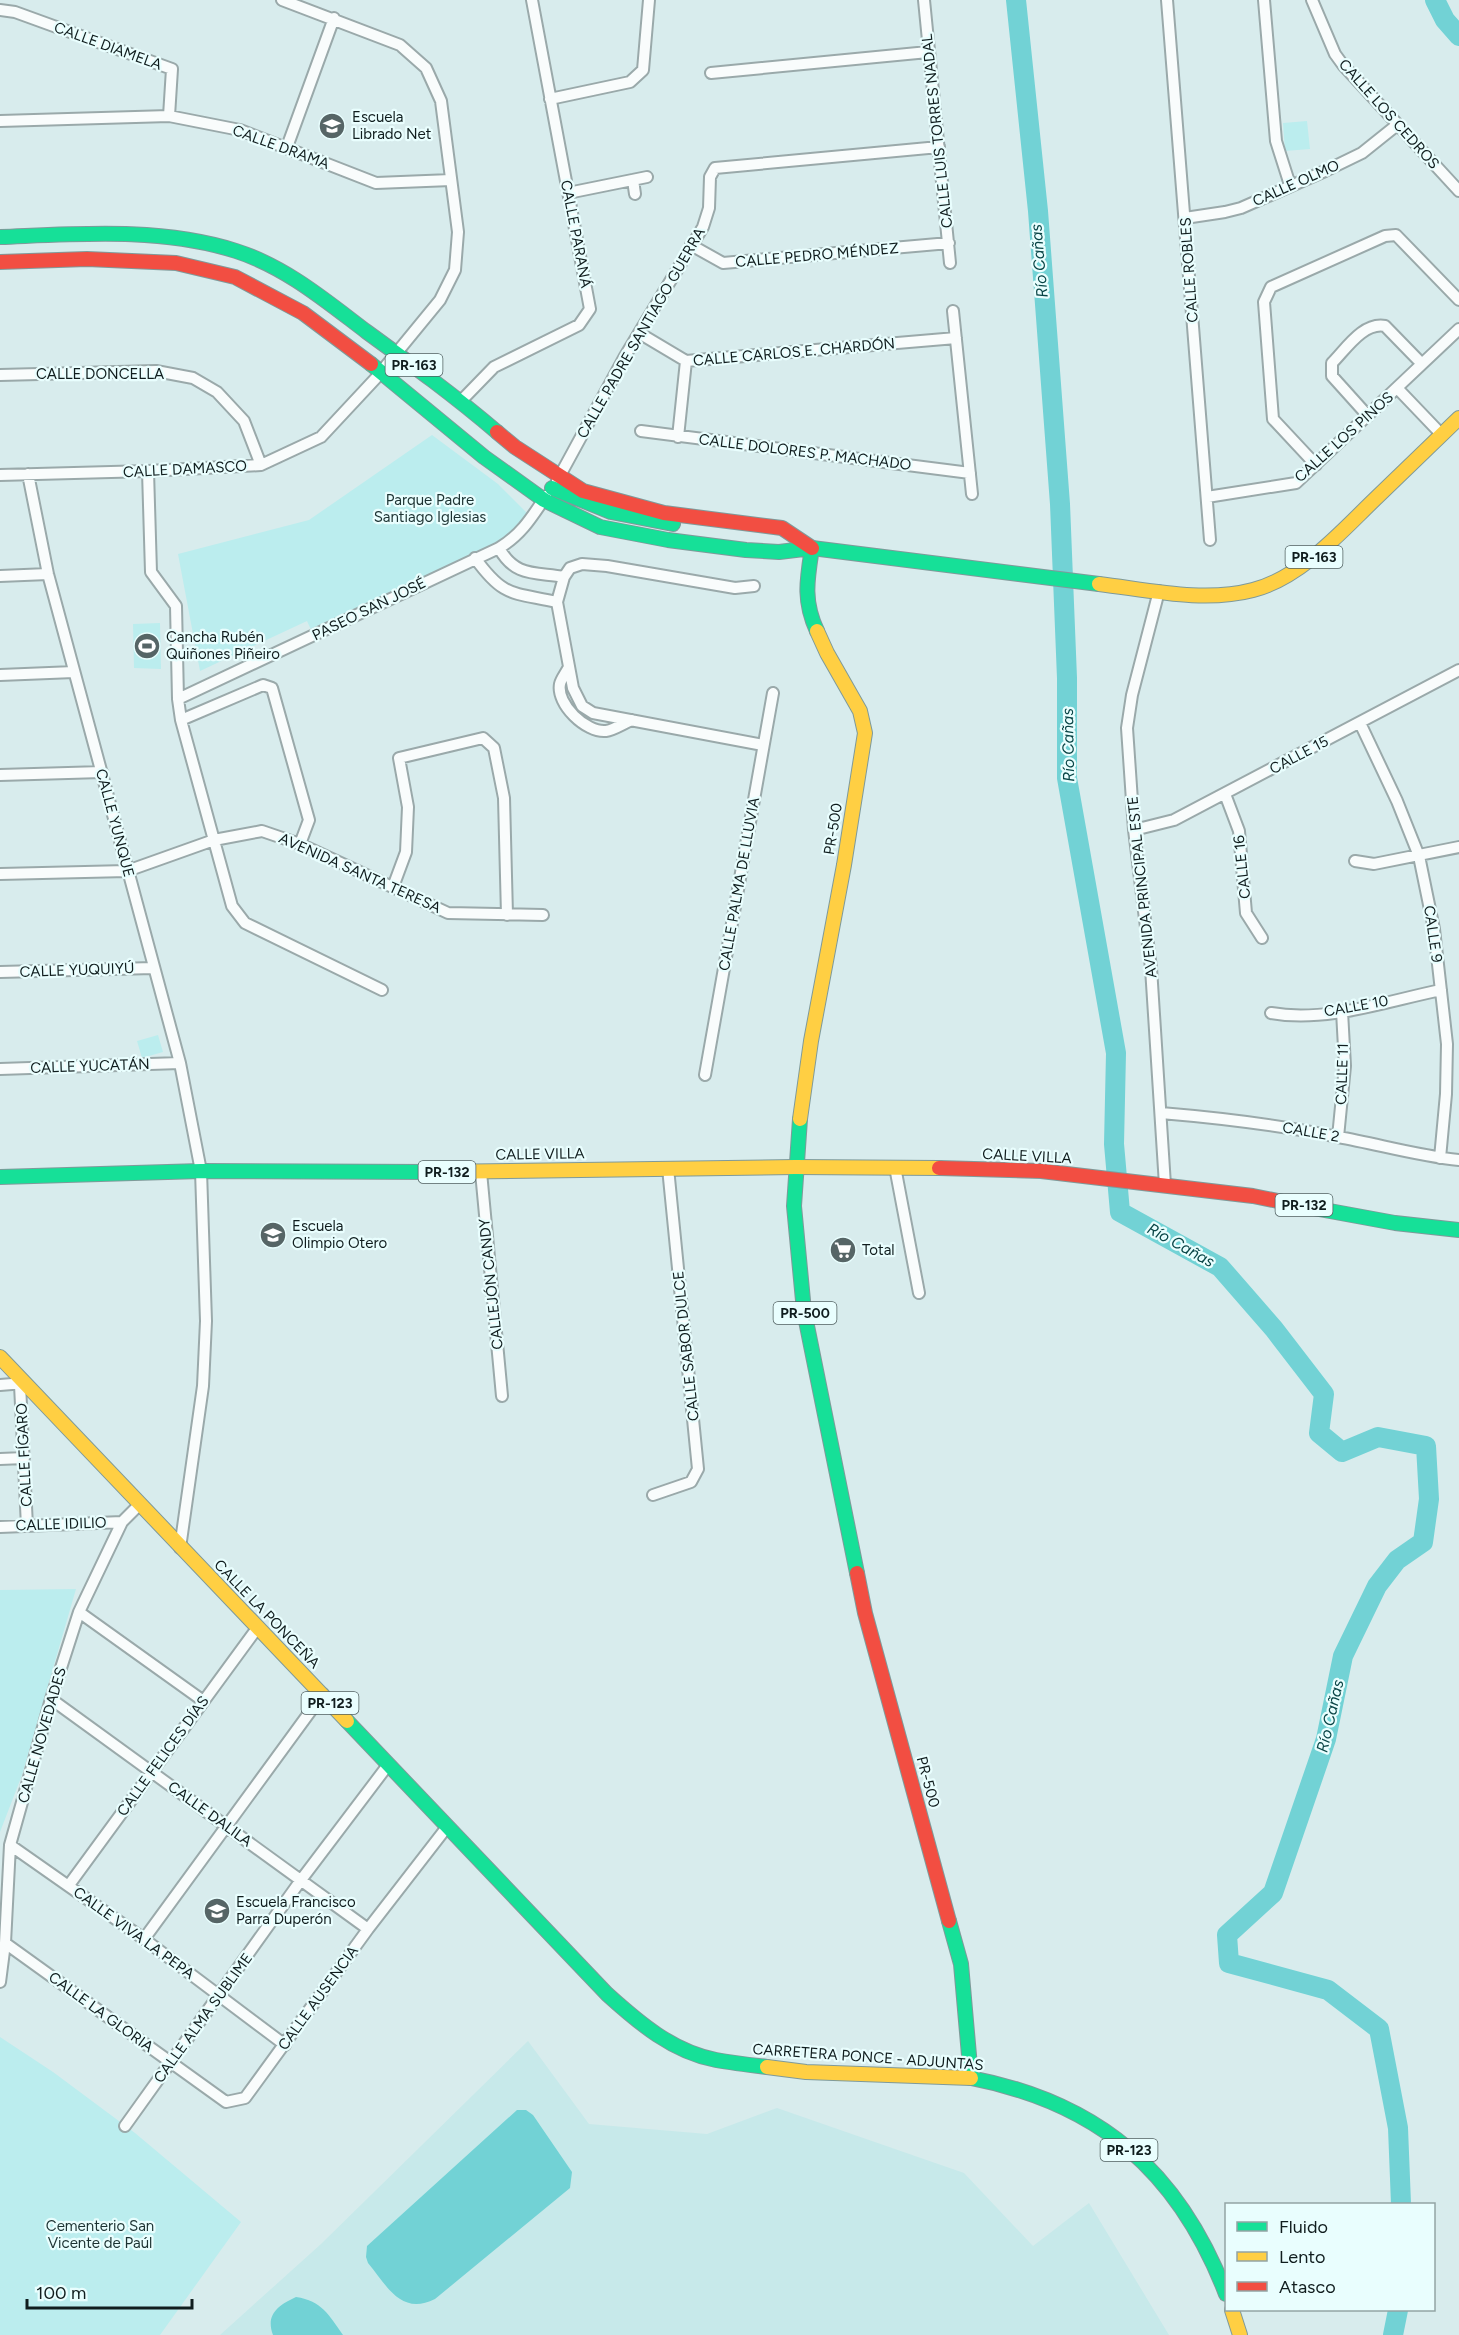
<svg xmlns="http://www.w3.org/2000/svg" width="1459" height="2335" viewBox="0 0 1459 2335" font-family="Figtree,sans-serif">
	<rect width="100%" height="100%" fill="#d8eced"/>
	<path fill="#c7e9ea" d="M528,2041l61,83 118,10 70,-26 187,65 69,73 56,-43 80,132h-949l101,-91z"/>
	<path fill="#bbedee" d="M1307,121l3,28 -25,2 -2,-28z
		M432,435l66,49 30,30 -2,9 -15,14 -199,95 -5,-11 -107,50 -22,-117 131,-34z
		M160,623l1,46 -27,-1 -1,-44z
		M158,1035l5,17 -21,6 -5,-17z
		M76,1589l-54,186 -22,57v-242z
		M0,2037l53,35 82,61 106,89 -81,113h-160z"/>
	<path fill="#72d2d5" d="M517,2110h9l7,5 39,57 -2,16 -135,111c-34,17 -48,-13 -67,-36l-2,-6 1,-11z
		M296,2297c26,4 33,18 47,38h-70c-8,-21 6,-30 23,-38z"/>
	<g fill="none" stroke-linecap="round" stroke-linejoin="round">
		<path stroke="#72d2d5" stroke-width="20" d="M1016,0l22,211 22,293 7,174v100l49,275 -2,91 6,68 100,55 54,62 50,65 -5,39 23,19 36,-15 48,9 3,53 -6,43 -26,18 -20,26 -34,70 -17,83 -53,154 -46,42 2,28 99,27 51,39 19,99 3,76
			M1435,0l10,20 14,16
			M1393,2335l5,-25"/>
		<defs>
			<path id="street" d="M924,0l26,263
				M1167,0l43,540
				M1264,0l12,141 14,44
				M1312,0l23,54 8,11 116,126
				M0,10l15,2 157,57 -3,47
				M711,73l217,-21
				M550,99l80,-17 13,-12 6,-70
				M0,121l169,-5 71,14 136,53 75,-3
				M287,147l47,-129
				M633,180l2,14
				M568,193l79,-16
				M1185,218l40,-6 16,-4 84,-37 37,-18 35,-28
				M691,245l32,18 226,-20
				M953,311l19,183
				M639,333l47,28 270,-23
				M0,375l156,-4 37,7 24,14 27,29 17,44
				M1398,389l44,46
				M461,401l33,-34 85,-42 11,-16 -58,-309
				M1368,416l-36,-40v-13c14,-14 31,-41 53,-37l37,38
				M641,431l329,42
				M678,437l8,-76
				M1316,465l-43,-46 -9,-117 7,-15 114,-51 11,-1 63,65
				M148,471l3,101 25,34 2,93 3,21 51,186 13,17 137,67
				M28,474l20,100 132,489 21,108 5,150 -3,65 -23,162
				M0,475l148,-4 113,-6 60,-28 55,-59 64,-78 15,-30 3,-38 -17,-131 -15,-33 -26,-23 -118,-45
				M557,481l68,-125 78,-129 6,-19 1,-31 5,-9 224,-21
				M1207,497l89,-14 163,-154
				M499,548c16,29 35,24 65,29
				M475,558c29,40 37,34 82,44
				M0,576l48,-2
				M754,586l-19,2 -128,-22 -25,-2 -12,4 -6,9 -7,25 16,86 9,18 11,7 170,32
				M1159,591l-27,104 -5,33 7,102 17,138 14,217
				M569,667c-3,6 -8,12 -9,17 -4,20 26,49 46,47 8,-1 18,-8 26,-11
				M0,675l74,-3
				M178,699l321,-151c22,-13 33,-31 47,-52
				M181,720l82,-35 9,3 37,132 -9,24
				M1360,723l37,78 22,55 15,73 13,115 -1,50 -6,64
				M0,775l102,-3
				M1225,794l14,37 7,82 16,25
				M1134,830l40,-10 285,-150
				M1355,861l19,3 85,-17
				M0,874l127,-3 87,-31 48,-9 38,13 148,69 95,2
				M393,887l13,-35 2,-45 -9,-49 84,-20 11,10 10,50 3,117
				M0,972l153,-4
				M1271,1013c55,10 116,-12 170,-23
				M0,1069l180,-6
				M705,1075l68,-382
				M1161,1113c60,5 118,12 177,24 40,7 80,19 121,23
				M1338,1137l7,-71 -3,-55
				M895,1167l24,126
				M481,1172l21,224
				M0,1385l24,-2
				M20,1385l7,141
				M0,1459l24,-1
				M653,1495l38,-13 7,-13 -30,-301
				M0,1527l122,-5
				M79,1612l123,88
				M51,1699l317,230
				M10,1845l134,94 141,106
				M69,1885l189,-258
				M144,1939l179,-245
				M5,1943l221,159 19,-4 123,-169 79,-102
				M0,1982l5,-39 5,-98 41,-146 28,-87 43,-90 17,-17
				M125,2126l176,-246 87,-115"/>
			<path id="fast" d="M0,237c77,-3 161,-10 236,14 50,16 90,50 131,81 44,32 88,64 130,100
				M371,364l113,93 60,43 56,27 68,13 78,10 33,2 33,-4
				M552,488l59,24 62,12
				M817,631c-14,-30 -10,-51 -5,-83l287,36
				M800,1119l-6,87 10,105 53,262
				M0,1177l201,-6 230,1
				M1308,1207l87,16 64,7
				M347,1721l260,273c32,29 66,58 109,66 17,3 34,5 51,7
				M949,1921l12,43 10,114c129,25 208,94 255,216"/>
			<path id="slow" d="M1099,584c50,6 105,19 154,6 47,-12 87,-57 120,-89 29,-28 57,-55 86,-83
				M800,1119l11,-78 33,-176 21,-132 -5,-22 -33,-58 -10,-22
				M431,1172l364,-5 144,1
				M0,1357l347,364
				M767,2067l39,5 165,6
				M1232,2310l8,25"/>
			<path id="jam" d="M0,262l87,-3 89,4 59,14 68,36 68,51
				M497,432l18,15 68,44 81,22 118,15 30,20
				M939,1168l102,3 212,25 55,11
				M857,1573l8,40 84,308"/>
		</defs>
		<use href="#street" stroke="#9aa9aa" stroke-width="14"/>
		<use href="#fast" stroke="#7f9a9a" stroke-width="16"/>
		<use href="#slow" stroke="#7f9a9a" stroke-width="16"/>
		<use href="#jam" stroke="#7f9a9a" stroke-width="16"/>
		<use href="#street" stroke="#f9fcfc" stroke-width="10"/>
		<use href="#fast" stroke="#16e098" stroke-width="14"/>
		<use href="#slow" stroke="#ffcf43" stroke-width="14"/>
		<use href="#jam" stroke="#f24e42" stroke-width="14"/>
	</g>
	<defs>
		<symbol id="school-disc" viewBox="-11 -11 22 22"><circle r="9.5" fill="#566566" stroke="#e9fefe"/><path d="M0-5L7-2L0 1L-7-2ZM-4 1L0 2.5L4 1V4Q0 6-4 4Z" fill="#fff"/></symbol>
		<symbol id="stadium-disc" viewBox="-11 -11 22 22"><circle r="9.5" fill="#566566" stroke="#e9fefe"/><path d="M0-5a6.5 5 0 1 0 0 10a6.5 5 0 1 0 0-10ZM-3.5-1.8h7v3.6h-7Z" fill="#fff"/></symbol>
		<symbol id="supermarket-disc" viewBox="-11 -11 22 22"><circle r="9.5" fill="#566566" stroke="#e9fefe"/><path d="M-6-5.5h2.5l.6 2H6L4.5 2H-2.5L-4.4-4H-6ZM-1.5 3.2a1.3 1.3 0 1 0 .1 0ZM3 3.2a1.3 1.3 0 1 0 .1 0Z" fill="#fff"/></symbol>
	</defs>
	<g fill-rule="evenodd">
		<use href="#school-disc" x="317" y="111" width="30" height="30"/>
		<use href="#stadium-disc" x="132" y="631" width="30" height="30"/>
		<use href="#school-disc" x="258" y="1220" width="30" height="30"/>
		<use href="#supermarket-disc" x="828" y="1235" width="30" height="30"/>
		<use href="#school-disc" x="202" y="1896" width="30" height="30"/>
	</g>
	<g text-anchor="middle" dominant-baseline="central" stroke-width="4.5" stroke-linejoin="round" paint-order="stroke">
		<g fill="#e9fefe" stroke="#516061" stroke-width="1.5">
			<rect x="385.5" y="354" width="57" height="22" rx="4.5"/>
			<rect x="1285.5" y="546" width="57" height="22" rx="4.5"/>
			<rect x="418.5" y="1161" width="57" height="22" rx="4.5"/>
			<rect x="1275.5" y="1194" width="57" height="22" rx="4.5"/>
			<rect x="773.5" y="1302" width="63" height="22" rx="4.5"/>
			<rect x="301.5" y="1692" width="57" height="22" rx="4.5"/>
			<rect x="1100.5" y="2139" width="57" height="22" rx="4.5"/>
		</g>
		<g font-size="14" font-weight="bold" fill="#101d1e">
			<text x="414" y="365">PR-163</text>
			<text x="1314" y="557">PR-163</text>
			<text x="447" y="1172">PR-132</text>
			<text x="1304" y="1205">PR-132</text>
			<text x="805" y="1313">PR-500</text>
			<text x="330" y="1703">PR-123</text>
			<text x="1129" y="2150">PR-123</text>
		</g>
		<g font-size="15" fill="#101d1e" stroke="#e9fefe">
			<text transform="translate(108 46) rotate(20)">CALLE DIAMELA</text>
			<text transform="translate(1389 114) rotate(48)">CALLE LOS CEDROS</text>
			<text transform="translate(937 131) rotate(-96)">CALLE LUIS TORRES NADAL</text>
			<text transform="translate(281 147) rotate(20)">CALLE DRAMA</text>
			<text transform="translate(1296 183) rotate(-24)">CALLE OLMO</text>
			<text transform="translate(576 234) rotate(79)">CALLE PARANÁ</text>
			<text transform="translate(817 255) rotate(-5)">CALLE PEDRO MÉNDEZ</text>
			<text transform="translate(1189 270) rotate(-94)">CALLE ROBLES</text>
			<text transform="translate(641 333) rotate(-60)">CALLE PADRE SANTIAGO GUERRA</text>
			<text transform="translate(794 352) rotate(-5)">CALLE CARLOS E. CHARDÓN</text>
			<text x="100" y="374">CALLE DONCELLA</text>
			<text transform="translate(1344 437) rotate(-42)">CALLE LOS PINOS</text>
			<text transform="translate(805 452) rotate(7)">CALLE DOLORES P. MACHADO</text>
			<text transform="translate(185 469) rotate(-3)">CALLE DAMASCO</text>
			<text transform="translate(369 609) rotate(-26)">PASEO SAN JOSÉ</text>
			<text transform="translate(1299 755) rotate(-28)">CALLE 15</text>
			<text transform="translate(115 823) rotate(75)">CALLE YUNQUE</text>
			<text transform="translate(833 829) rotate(-81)">PR-500</text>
			<text transform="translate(1242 867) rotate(-96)">CALLE 16</text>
			<text transform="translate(360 873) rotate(24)">AVENIDA SANTA TERESA</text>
			<text transform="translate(739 884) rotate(-80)">CALLE PALMA DE LLUVIA</text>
			<text transform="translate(1142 887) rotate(-96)">AVENIDA PRINCIPAL ESTE</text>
			<text transform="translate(1433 934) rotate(82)">CALLE 9</text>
			<text transform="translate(77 970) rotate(-2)">CALLE YUQUIYÚ</text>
			<text transform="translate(1356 1006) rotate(-10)">CALLE 10</text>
			<text transform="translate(90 1066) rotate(-2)">CALLE YUCATÁN</text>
			<text transform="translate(1342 1074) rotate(-88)">CALLE 11</text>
			<text transform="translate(1311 1132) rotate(10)">CALLE 2</text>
			<text transform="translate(540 1154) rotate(-1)">CALLE VILLA</text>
			<text transform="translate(1027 1156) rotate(3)">CALLE VILLA</text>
			<text transform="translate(491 1284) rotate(-96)">CALLEJÓN CANDY</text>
			<text transform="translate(686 1346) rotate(-96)">CALLE SABOR DULCE</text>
			<text transform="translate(24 1455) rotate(-93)">CALLE FÍGARO</text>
			<text transform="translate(61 1524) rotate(-2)">CALLE IDILIO</text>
			<text transform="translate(267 1614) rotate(46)">CALLE LA PONCEÑA</text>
			<text transform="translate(42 1735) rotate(-74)">CALLE NOVEDADES</text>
			<text transform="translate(163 1756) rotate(-54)">CALLE FELICES DÍAS</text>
			<text transform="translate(928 1782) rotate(75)">PR-500</text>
			<text transform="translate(210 1814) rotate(36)">CALLE DALILA</text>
			<text transform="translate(134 1933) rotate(36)">CALLE VIVA LA PEPA</text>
			<text transform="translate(318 1998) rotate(-54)">CALLE AUSENCIA</text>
			<text transform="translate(101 2012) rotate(36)">CALLE LA GLORIA</text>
			<text transform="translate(203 2018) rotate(-54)">CALLE ALMA SUBLIME</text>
			<text transform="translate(868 2057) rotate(4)">CARRETERA PONCE - ADJUNTAS</text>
		</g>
		<g font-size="15" fill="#101d1e" stroke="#e9fefe" text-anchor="start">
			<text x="352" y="117">Escuela<tspan x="352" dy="17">Librado Net</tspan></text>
			<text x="166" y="637">Cancha Rubén<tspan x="166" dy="17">Quiñones Piñeiro</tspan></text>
			<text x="292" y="1226">Escuela<tspan x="292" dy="17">Olimpio Otero</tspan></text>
			<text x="862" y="1250">Total</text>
			<text x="236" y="1902">Escuela Francisco<tspan x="236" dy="17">Parra Duperón</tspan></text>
		</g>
		<g font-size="15" fill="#1c3232" stroke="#e9fefe">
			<text x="430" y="500">Parque Padre<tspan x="430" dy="17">Santiago Iglesias</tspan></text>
			<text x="100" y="2226">Cementerio San<tspan x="100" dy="17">Vicente de Paúl</tspan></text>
		</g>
		<g font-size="16" font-style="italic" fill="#094546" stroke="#e9fefe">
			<text transform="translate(1039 261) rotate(-95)">Río Cañas</text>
			<text transform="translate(1068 745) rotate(-91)">Río Cañas</text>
			<text transform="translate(1181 1245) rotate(29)">Río Cañas</text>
			<text transform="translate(1330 1716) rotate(-77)">Río Cañas</text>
		</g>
	</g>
	<rect x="1225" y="2203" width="210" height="108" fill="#e9fefe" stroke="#92a4a4" stroke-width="1.5"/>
	<rect x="1237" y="2222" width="30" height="9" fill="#16e098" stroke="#92a4a4" stroke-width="1.5"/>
	<text x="1279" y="2233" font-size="18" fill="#101d1e">Fluido</text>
	<rect x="1237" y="2252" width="30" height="9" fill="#ffcf43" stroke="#92a4a4" stroke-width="1.5"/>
	<text x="1279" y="2263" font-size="18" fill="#101d1e">Lento</text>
	<rect x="1237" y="2282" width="30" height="9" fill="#f24e42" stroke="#92a4a4" stroke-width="1.5"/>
	<text x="1279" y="2293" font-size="18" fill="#101d1e">Atasco</text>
	<path d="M27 2299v9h165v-9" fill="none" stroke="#101d1e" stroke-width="3"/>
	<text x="36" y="2299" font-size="18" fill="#101d1e" stroke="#e9fefe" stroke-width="4.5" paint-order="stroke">100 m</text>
</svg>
